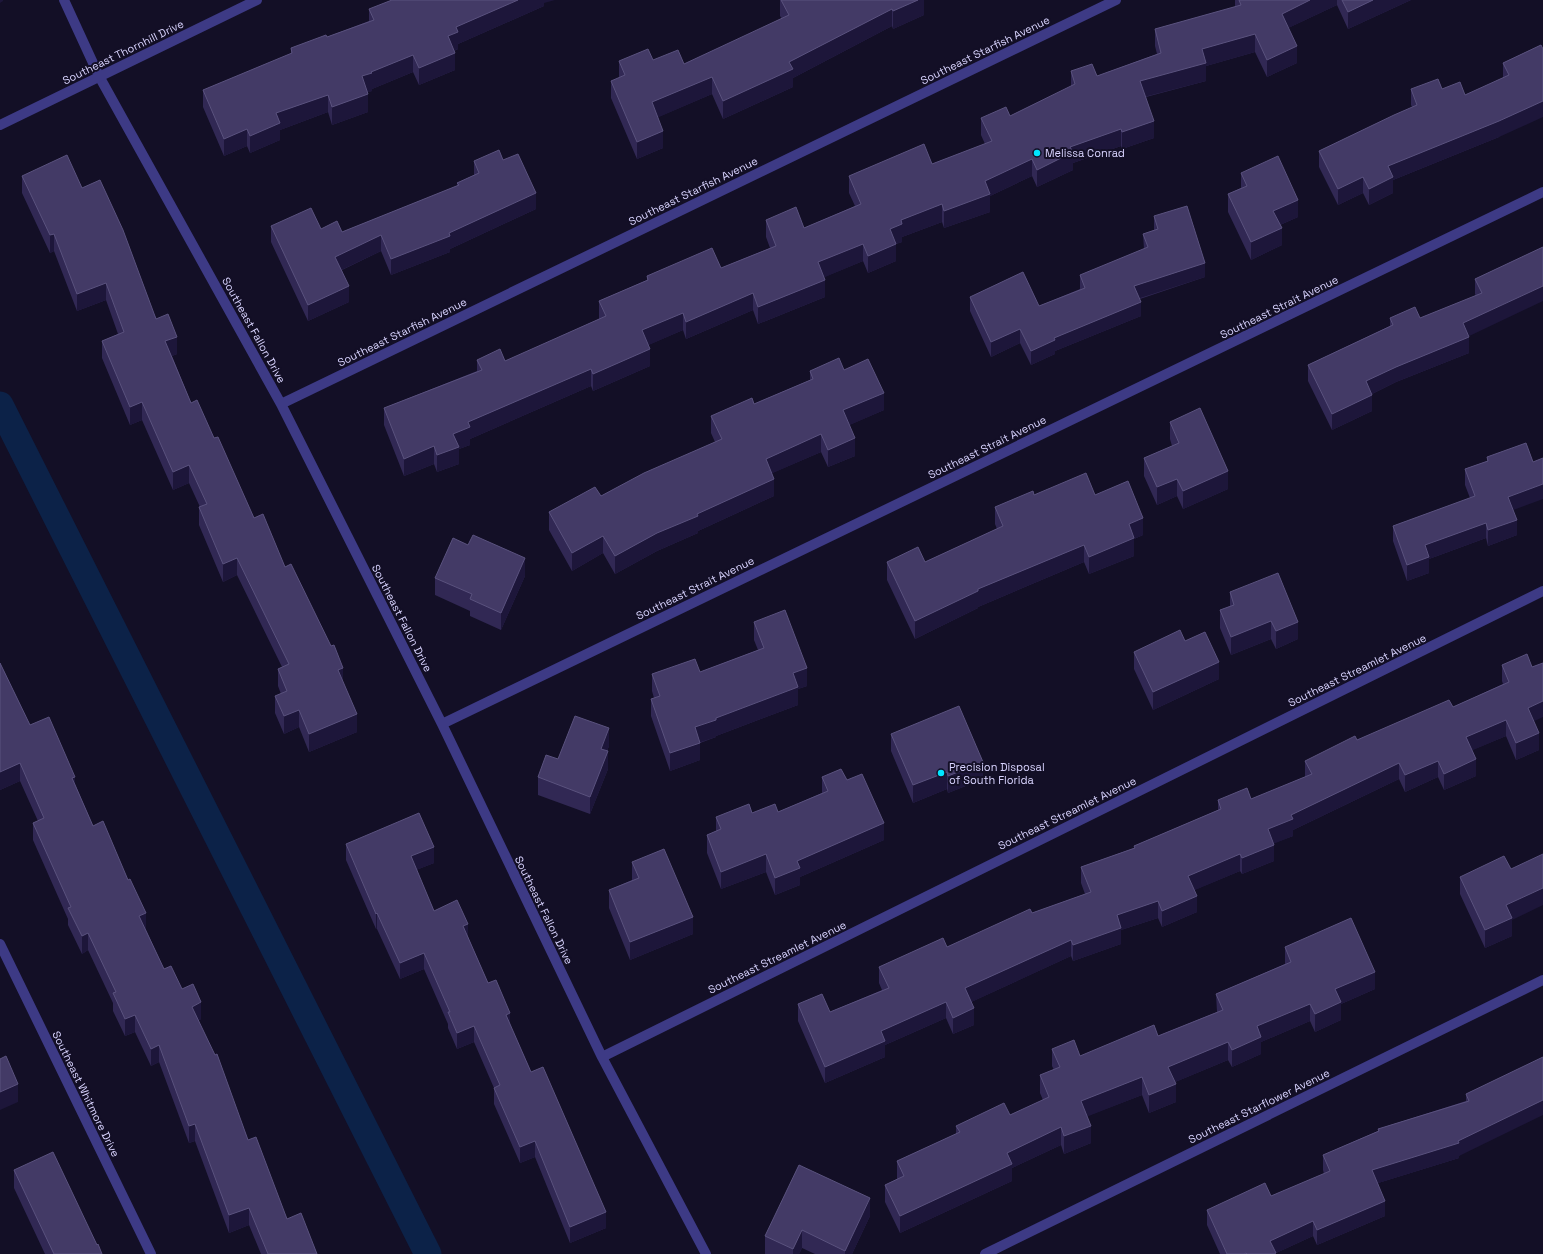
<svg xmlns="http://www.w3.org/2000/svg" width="1543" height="1254" viewBox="0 0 1543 1254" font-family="'Space Grotesk',sans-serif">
	<rect width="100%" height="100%" fill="#130f26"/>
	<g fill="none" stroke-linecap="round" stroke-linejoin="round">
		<path stroke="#0c2248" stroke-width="27" d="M0,405l428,849"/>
		<path stroke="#3d3a85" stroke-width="10" d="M64,0l35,76 182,328 161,320 160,333 104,197
			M281,404l835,-404
			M442,724l1101,-532
			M0,944l151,310
			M602,1057l941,-466
			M985,1254l558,-274"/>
		<path stroke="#3d3a85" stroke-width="10" d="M0,125l257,-125"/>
	</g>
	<path fill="#312854" d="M780,0h144v15l-31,14 -1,-3 -99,52v9l-70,32 -11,-25 -54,23 5,31 -26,11 -26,-61v-17l8,-3v-17l34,-1 31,4 98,-45 -2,-3z
		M1235,0h176l-63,29 -11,-24 -49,23 9,35 -30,14 -12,-25 -49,14v15l-60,16 8,41 -32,11 -1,-3 -48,17v7l-36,17 -5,-11 -42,20v16l-46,16 -2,-6 -40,15v5l-6,2v17l-28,12 -5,-12 -39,16 1,20 -67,27 -5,-14 -67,29 -3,-9 -35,15 2,21 -57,25 -2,-5 -121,53v6l-11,4v15l-22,8 -3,-8 -30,12 -20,-51v-17l93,-37v-11l28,1 94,-42v-18l48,-21v-4l74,-8 49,-20 -4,-11v-17l38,8 51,-22 -6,-13v-17l83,-12 53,-20 -4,-9v-17l29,-2 61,-29v-16l26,5 60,-22 -2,-8v-17l80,-22z
		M544,3v3l-86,38v5l-4,2 1,19 -36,15 -6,-13 -41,17v2l-4,1v20l-36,13 -4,-13 -48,18v10l-30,13 -3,-7 -23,10 -21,-49v-17l88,-36v-6l36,-11 42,-16v-12z
		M1541,45l-42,92 -106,43v13l-24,12 -6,-12 -25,12 -19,-38v-16l93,-44 -1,-2v-16h31l23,6 38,-17v-15z
		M503,160l33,49 -86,40v3l-59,23 -10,-24 -39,19 7,32 -41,19 -37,-79v-16l50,3 21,3 115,-46v-3l17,-8v-14z
		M1241,173l57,44 -18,8 2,20 -31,15 -23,-48v-18l13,-6z
		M22,176l60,12 95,166 -5,2 19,47 23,35 40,80 31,49 58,115 14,50 -48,20 -10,-25 -15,7 -9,-21v-17l6,-2 -3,-8v-17l4,-2 -45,-92 -14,7 -24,-57v-18h1l-11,-24 -16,7 -31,-70 -12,5 -28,-67v-17l16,-7 -12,-34 -29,11 -23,-60 -4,2 -28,-60z
		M1154,216l51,61 -65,22 1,17 -86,35v3l-24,11 -11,-22 -29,14 -21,-46v-14l69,9 41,-17v-14l64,-26 -1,-15 11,-4z
		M1543,247l-75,89 1,17 -73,29 -24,12v17l-40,19 -24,-49v-16l82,-39v-8h30l56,-22 -1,-2v-15z
		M844,370l40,40 -35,15 6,31 -27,11 -7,-15 -49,21 2,23 -76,35v2l-41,18 -42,23 -12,-21 -31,18 -23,-41v-18l52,-16 114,-54 -4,-9v-17l43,-12 56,-24v-9z
		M1170,422l58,67 -45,20 -6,-13 -20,9 -13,-29v-18l28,-12 -2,-7z
		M1487,457l26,53 4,25 -29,11 -2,-8 -57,21v14l-22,8 -14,-40v-15l77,-28 -5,-13v-16l22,-8z
		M1034,495h61l48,40 -9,4v17l-45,18 -5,-12 -106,45v1l-63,31 -28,-59v-18h38l72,-33 -2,-5v-17z
		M468,545l57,31 -24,54 -31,-14v-5l-35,-16v-17z
		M1230,592l68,47 -22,10 -5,-10 -40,16 -11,-27v-18l10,-4z
		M754,622l53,64 -9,3v16l-82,31v1l-16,6v17l-30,11 -19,-55v-17l3,-1 -2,-7v-17l48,-2 58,-22 -4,-10z
		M1185,641l34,38 -66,31 -19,-41v-17z
		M0,663l30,62 45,59 18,42 53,104 18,39 18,20 19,30 -3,2 50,119 39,79 30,35h-56l-12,-29 -20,8 -34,-92 -6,2 -30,-81 -8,4 -16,-34 -10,4 -12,-25v-8l-25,-53 -6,4 -14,-29v-6l-35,-79v-17l5,-2 -18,-40 -20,9z
		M1502,665l32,56 5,29 -23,10 -10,-24 -34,14 4,26 -32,14 -6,-13 -33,15 -6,-13 -106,51v6l-19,7v18l-32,13 -2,-3 -46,19 3,22 -35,15 -4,-9 -37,12v14l-48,17 -2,-5 -100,46 3,23 -21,9 -7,-16 -61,27v12l-60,26 -27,-62v-17l32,8 52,-22 -3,-7v-16l68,-20 85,-34 53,-19 -4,-11v-16l53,-19v-2l84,-36v-10l33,-1 54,-22v-16l52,-21 96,-33 50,-23 -1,-3z
		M891,734l92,45 -35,14 -1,-4 -34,14 -22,-52z
		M609,746l-2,5 1,18 -18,45 -52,-19v-18l20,-18z
		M822,777l25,3 37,60 -84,37v8l-25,10 -9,-23 -45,17 -14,-36v-18l9,-4v-14l36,-4 26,-1 44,-19z
		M346,844l88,19 -18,7 18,41 34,26 20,46 22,42 21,47 75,156 -36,15 -35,-86 -15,6 -26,-59v-16l-20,-46 -17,7 -9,-21v-4l-24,-55 -24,10 -23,-50h-1l-30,-69z
		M632,862l61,72 -63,26 -21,-52v-18l23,-10z
		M1460,877l52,43v16l-27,12 -25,-54z
		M1285,947l90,42 -34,15v16l-26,12 -5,-11 -49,21v12l-29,13 -4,-7 -53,22 1,20 -27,11 -7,-18 -55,21 4,27 -27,11 -3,-9 -49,23v13l-112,52 -15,-31v-17l12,-6v-18l59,-27v-8l54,-11 33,-15 -3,-7v-18l14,-5 -2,-4v-17l28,7 78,-20 59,-24 -1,-18 69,-30z
		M1543,1057l-84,99v2l-81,25 7,33 -68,29 -4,-9 -37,17v1h-56l-13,-29v-15l64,-14 53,-22 -1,-4v-15l55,-24v-2l88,-28v-7z
		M14,1170l83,75 5,9h-57l-31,-66z
		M870,1216l-18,38h-37l-13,-6 -3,6h-34v-18z"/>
	<path fill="#1d163a" d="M0,0h3v1l-3,2z
		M518,0h37l-11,3v3l-86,38v5l-10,4v-17l8,-9z
		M918,0h6v15l-31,14v-18z
		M1310,0h27v5l-55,26v-17z
		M1373,0h38l-63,29v-17z
		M892,9v17l-99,52v9l-70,32v-18l66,-39z
		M1255,34v18l-49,14v15l-66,17v-17l62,-32z
		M1297,46v17l-30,14v-17z
		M455,53v17l-36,15v-17z
		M413,55v17l-41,17v2l-10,3v-18l9,-4z
		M712,77v17l-60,26v-18z
		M368,94v18l-36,13v-18z
		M328,95v17l-48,18v10l-30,13v-17l26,-23z
		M1543,101v16l-44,20 -106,43v13l-24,12v-16l19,-23z
		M1154,121v17l-32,11v-17z
		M247,129v17l-23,10v-17z
		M1121,129v17l-48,17v7l-36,17v-17l33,-23z
		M663,131v17l-26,11v-17z
		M1032,159v17l-42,20v16l-46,16v-17l41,-30z
		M1363,177v16l-25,12v-16z
		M536,193v16l-86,40v3l-59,23v-16l58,-26z
		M1298,200v17l-25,11v-17z
		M942,204v18l-40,15v5l-6,2v17l-28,12v-17l22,-27 11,-9z
		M1282,228v17l-31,15v-18z
		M54,234v17l-4,2v-18z
		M381,235v16l-46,22v-16z
		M863,244v17l-45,19v-18z
		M1205,263v14l-71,23v-14z
		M825,280v17l-67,27v-17z
		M106,283v17l-29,11v-17z
		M349,286v16l-41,19v-16z
		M1543,286v15l-80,38v-16z
		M753,293v17l-67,29v-17z
		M1141,302v14l-86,35v3l-24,11v-14l23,-13z
		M683,313v17l-41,18v-18z
		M1020,329v14l-29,14v-15z
		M177,337v17l-12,5v-18z
		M1469,337v16l-73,29 -30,15v-16l30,-14z
		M650,349v17l-57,25v-17z
		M591,369v17l-121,53v6l-11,4v15l-22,8v-17l16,-21 15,-12z
		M884,393v17l-41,18v-18z
		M1372,395v16l-40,19v-16z
		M142,402v18l-12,5v-18z
		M821,434v18l-55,24v-17z
		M855,438v18l-27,11v-17z
		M434,446v18l-30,12v-17z
		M189,465v18l-16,7v-18z
		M1228,471v18l-45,20v-18z
		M774,479v17l-76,35v2l-41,18 -42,23v-18l42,-23 40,-19z
		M1177,479v17l-20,9v-18z
		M1543,484v15l-35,13v-15z
		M1143,518v17l-9,4v17l-45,18v-17l40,-33z
		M1517,520v15l-29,11v-16z
		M1486,523v15l-57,21v14l-22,8v-16l18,-20z
		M603,536v17l-31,18v-18z
		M1084,545v17l-106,45v1l-63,31v-18l63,-32z
		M237,558v17l-14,7v-18z
		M525,558v18l-24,54v-17z
		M1271,621v18l-40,16v-18z
		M1298,622v17l-22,10v-18z
		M1219,662v17l-66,31v-18z
		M343,668v18l-5,-16z
		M807,668v18l-9,3v16l-82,31v1l-21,7v-17l21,-9 77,-45z
		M1543,701v16l-15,7v-16z
		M299,710v17l-15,7v-18z
		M357,714v18l-48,20v-18z
		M1506,720v16l-40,17v-16z
		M609,728v18l-8,20v-17z
		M1539,733v17l-23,10v-17z
		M700,743v17l-30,11v-18z
		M608,751v18l-18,45v-17z
		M1476,759v17l-32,14v-16z
		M1438,761v16l-33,15v-17z
		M983,762v17l-35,14v-17z
		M20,763v18l-20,9v-18z
		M1399,763v16l-106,51v6l-25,10v-17l23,-14z
		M947,772v17l-34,14v-18z
		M75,777v17l-3,-16z
		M884,823v17l-84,37v8l-25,10v-17l22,-17z
		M1274,845v16l-32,13v-16z
		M434,847v16l-23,9v-16z
		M766,854v18l-45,17v-17z
		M1240,854v17l-52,22v-17z
		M1543,888v17l-31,15v16l-27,12v-18l21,-25z
		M1197,896v16l-35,15v-16z
		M1158,901v17l-37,12v14l-48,17v-16l44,-30z
		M146,913v17l-7,-14z
		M377,913v16h-1v-15z
		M693,917v17l-63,26v-18z
		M468,924v16l-5,-14z
		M88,933v17l-6,4v-18z
		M1071,940v16l-106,49v-17z
		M424,953v16l-24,10v-16z
		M1375,972v17l-34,15v16l-26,12v-18l20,-25z
		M201,1002v17l-9,5v-17z
		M946,1002v16l-61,27v12l-60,26v-16l56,-36z
		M1310,1004v17l-49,21v12l-29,13v-17l25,-24z
		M974,1008v17l-21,9v-16z
		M510,1013v16l-4,-14z
		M135,1015v17l-10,4v-17z
		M474,1026v16l-17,7v-16z
		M1228,1042v18l-60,25v-18z
		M159,1045v17l-8,4v-17z
		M1142,1077v18l-61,24v-18z
		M18,1084v18l-18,8v-18z
		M1176,1084v18l-27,11v-18z
		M1543,1100v15l-84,41v2l-87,27v-15l86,-29z
		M195,1124v17l-6,2v-17z
		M1091,1126v17l-27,11v-18z
		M1061,1127v18l-49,23v13l-112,52v-17l107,-63z
		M535,1141v16l-15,6v-16z
		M870,1198v18l-18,38h-7v-3z
		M1385,1201v15l-68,29v-15z
		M249,1208v17l-20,8v-18z
		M606,1212v16l-36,15v-16z
		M1313,1221v15l-39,18 -4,-13z
		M802,1230v18l-3,6h-6v-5z"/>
	<path fill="#433a66" stroke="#5a527e" d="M392,0h126l-62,27 2,5 -10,4 7,17 -36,15 -6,-13 -42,17 1,1 -10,3 6,18 -36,13 -4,-12 -52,18 4,10 -30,13 -3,-7 -23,10 -21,-49 89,-37 -1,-5 35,-13 1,2 47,-17 -5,-11z
		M781,0h137l-25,11 -1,-2 -103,53 4,7 -70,32 -11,-24 -60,25 11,29 -26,11 -26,-61 14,-6 -6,-14 29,-12 5,11 25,-10 6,14 105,-49z
		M1239,0h71l-28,14 15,32 -30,14 -12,-26 -53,15 4,14 -66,18 14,40 -32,11 -1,-3 -51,18 3,5 -36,18 -5,-11 -47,22 5,13 -46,17 -2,-7 -41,16 1,4 -12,5 6,15 -28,12 -5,-12 -45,18 7,18 -67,27 -5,-14 -67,29 -3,-9 -41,17 8,19 -57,25 -2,-5 -123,53 2,5 -17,7 6,13 -22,8 -3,-9 -30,13 -20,-51 98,-38 -5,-10 23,-11 5,12 101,-45 -7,-15 49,-21 -1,-4 65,-28 9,20 55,-22 -10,-26 30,-13 8,21 57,-24 -12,-28 75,-32 8,20 60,-23 -11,-23 25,-11 4,9 65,-32 -4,-13 21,-7 5,12 64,-23 -6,-24 86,-24z
		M1342,0h31l-25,12z
		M1541,45l2,4v52l-44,20 -111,45 5,11 -24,12 -6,-12 -25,12 -19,-38 75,-36 23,-10 -6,-16 27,-10 4,10 18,-7 5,13 44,-20 -6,-12z
		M499,150l4,10 15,-6 18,39 -87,40 1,3 -59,23 -10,-24 -46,22 14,29 -41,19 -37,-79 40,-18 10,21 16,-8 5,11 117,-47 -2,-2 22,-10 -5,-12z
		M67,155l15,33 18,-8 23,50 33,89 12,-5 9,23 -12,4 26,62 6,-3 17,38 4,-1 36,81 9,-4 22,53 6,-3 40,82 3,-1 9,23 -5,2 19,44 -48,20 -10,-24 -15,6 -9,-20 12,-5 -9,-22 11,-5 -52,-106 -14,6 -24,-57 8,-3 -18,-39 -16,7 -31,-70 -12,5 -28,-66 22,-9 -18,-49 -29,11 -23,-60 -4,1 -28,-59z
		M1278,156l20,44 -25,11 9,17 -31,14 -23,-48 19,-8 -6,-13z
		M1187,206l18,57 -71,23 7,16 -87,36 1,2 -24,11 -11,-22 -29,13 -21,-45 53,-25 16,34 46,-18 -5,-13 68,-28 -5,-13 15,-5 -4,-13z
		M1543,247v39l-80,37 6,14 -73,30 -30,14 6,14 -40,19 -24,-49 85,-40 -3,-7 25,-11 5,11 62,-25 -7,-14z
		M839,358l5,12 24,-11 16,34 -41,17 12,28 -27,12 -7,-16 -55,25 8,20 -77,35 1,2 -41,17 -42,23 -12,-20 -31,17 -23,-41 46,-25 6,9 43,-23 78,-34 -11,-23 41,-18 2,6 59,-25 -3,-8z
		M1200,408l28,63 -45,20 -6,-12 -20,8 -13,-29 35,-15 -9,-21z
		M1526,443l7,19 10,-4v26l-35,13 9,23 -29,10 -2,-7 -61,22 4,12 -22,8 -14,-39 82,-30 -10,-27 23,-8 -1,-4z
		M1086,473l9,22 33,-14 15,37 -14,6 5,14 -45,19 -5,-12 -106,44v2l-63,30 -28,-59 31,-15 7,15 78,-36 -8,-19 38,-16 1,4z
		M473,535l52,23 -24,55 -31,-14 2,-5 -37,-16 18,-40 15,7z
		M1278,573l20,49 -22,9 -5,-10 -40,16 -11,-27 14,-5 -4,-13z
		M785,610l22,58 -14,5 5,14 -82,31v2l-21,7 5,16 -30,10 -19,-54 9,-3 -8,-22 43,-15 5,13 64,-24 -10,-26z
		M1180,630l5,11 20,-9 14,30 -66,30 -19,-40z
		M1527,654l5,13 11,-4v38l-15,7 11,25 -23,10 -10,-23 -40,17 10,22 -32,15 -6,-13 -33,14 -6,-12 -108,52 2,4 -25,10 6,16 -32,13 -2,-4 -52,22 9,20 -35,15 -4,-10 -41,14 4,13 -48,17 -2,-5 -106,48 9,20 -21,10 -7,-16 -65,29 4,10 -60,26 -27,-63 24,-10 8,18 59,-24 -10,-21 64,-29 4,9 83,-38 2,4 59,-21 -10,-25 54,-19 -1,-2 87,-37 -3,-9 29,-12 4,11 61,-25 -7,-13 50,-25 2,4 92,-40 4,7 56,-25 -7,-17z
		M0,663l30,62 19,-8 26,60 -3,1 21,48 10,-5 25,59 2,-1 16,34 -7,3 25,53 7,-3 11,23 11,-5 8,18 -9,5 23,48 2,-1 31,86 8,-3 31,82 14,-6 16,41h-49l-19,-46 -20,7 -34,-91 -6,2 -30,-81 -8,4 -16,-34 -10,4 -12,-26 3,-1 -28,-59 -6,3 -14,-28 3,-1 -38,-84 11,-5 -24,-55 -20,9z
		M959,706l24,56 -35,14 -1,-4 -34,13 -22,-51z
		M575,716l34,12 -8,21 7,2 -18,46 -52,-20 8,-22 12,4z
		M841,769l6,11 15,-6 22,49 -87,38 3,7 -25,10 -9,-24 -45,18 -14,-37 14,-6 -5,-12 33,-13 3,9 23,-9 3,8 50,-21 -6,-14z
		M419,813l15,34 -23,9 23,55 23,-11 11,24 -5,2 25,57 8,-3 14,33 -4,2 25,57 12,-5 63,145 -36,15 -35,-86 -15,6 -26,-59 6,-3 -26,-59 -17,7 -9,-21h2l-26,-59 -24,10 -23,-50 -1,1 -30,-70z
		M664,849l29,68 -63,25 -21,-52 30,-12 -7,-16z
		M1543,854v34l-37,17 6,13 -27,12 -25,-53 44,-21 7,13z
		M1351,918l24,54 -40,17 6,13 -26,12 -5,-10 -53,22 4,11 -29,13 -4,-8 -60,25 8,17 -27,11 -7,-18 -61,24 10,25 -27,10 -3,-9 -54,26 5,11 -112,52 -15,-31 19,-9 -7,-15 63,-29 -4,-6 48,-23 6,12 39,-18 -9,-22 20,-8 -8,-18 22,-9 6,16 74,-31 4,11 65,-26 -7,-16 75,-32 -6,-15z
		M6,1056l12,28 -18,8v-33z
		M1543,1057v43l-85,41 1,2 -87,27 13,31 -68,29 -4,-9 -43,20 6,12 -2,1h-27l-1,-1 -2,1h-17l-20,-44 58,-27 6,13 59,-25 -7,-16 56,-24 -1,-2 91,-28 -3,-7z
		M53,1152l44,93 1,-1 4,10h-48l-40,-84z
		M799,1165l71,33 -25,53 -43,-21 -9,19 -28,-13z"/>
	<g fill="#00e5ff" stroke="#130f26" stroke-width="1.5">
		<circle cx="1037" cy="153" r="4"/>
		<circle cx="941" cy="773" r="4"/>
	</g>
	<g text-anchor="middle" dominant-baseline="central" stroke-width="4" stroke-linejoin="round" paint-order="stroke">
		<g font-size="11" fill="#d9d4ff" stroke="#130f26">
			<text transform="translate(985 50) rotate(-26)">Southeast Starfish Avenue</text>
			<text transform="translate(123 52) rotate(-26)">Southeast Thornhill Drive</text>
			<text transform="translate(693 191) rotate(-26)">Southeast Starfish Avenue</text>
			<text transform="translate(1279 307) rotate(-26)">Southeast Strait Avenue</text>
			<text transform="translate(254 330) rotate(61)">Southeast Fallon Drive</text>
			<text transform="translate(402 332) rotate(-26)">Southeast Starfish Avenue</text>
			<text transform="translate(987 447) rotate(-26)">Southeast Strait Avenue</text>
			<text transform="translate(695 588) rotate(-26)">Southeast Strait Avenue</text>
			<text transform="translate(402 618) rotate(63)">Southeast Fallon Drive</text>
			<text transform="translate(1357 670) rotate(-26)">Southeast Streamlet Avenue</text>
			<text transform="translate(1067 813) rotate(-26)">Southeast Streamlet Avenue</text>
			<text transform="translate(544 910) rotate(64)">Southeast Fallon Drive</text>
			<text transform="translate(777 957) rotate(-26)">Southeast Streamlet Avenue</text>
			<text transform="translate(86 1094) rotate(64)">Southeast Whitmore Drive</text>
			<text transform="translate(1259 1106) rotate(-26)">Southeast Starflower Avenue</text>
		</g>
		<g font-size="11" fill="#d9d4ff" stroke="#130f26" text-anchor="start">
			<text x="1045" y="153">Melissa Conrad</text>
			<text x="949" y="767">Precision Disposal<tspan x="949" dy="13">of South Florida</tspan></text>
		</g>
	</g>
</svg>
